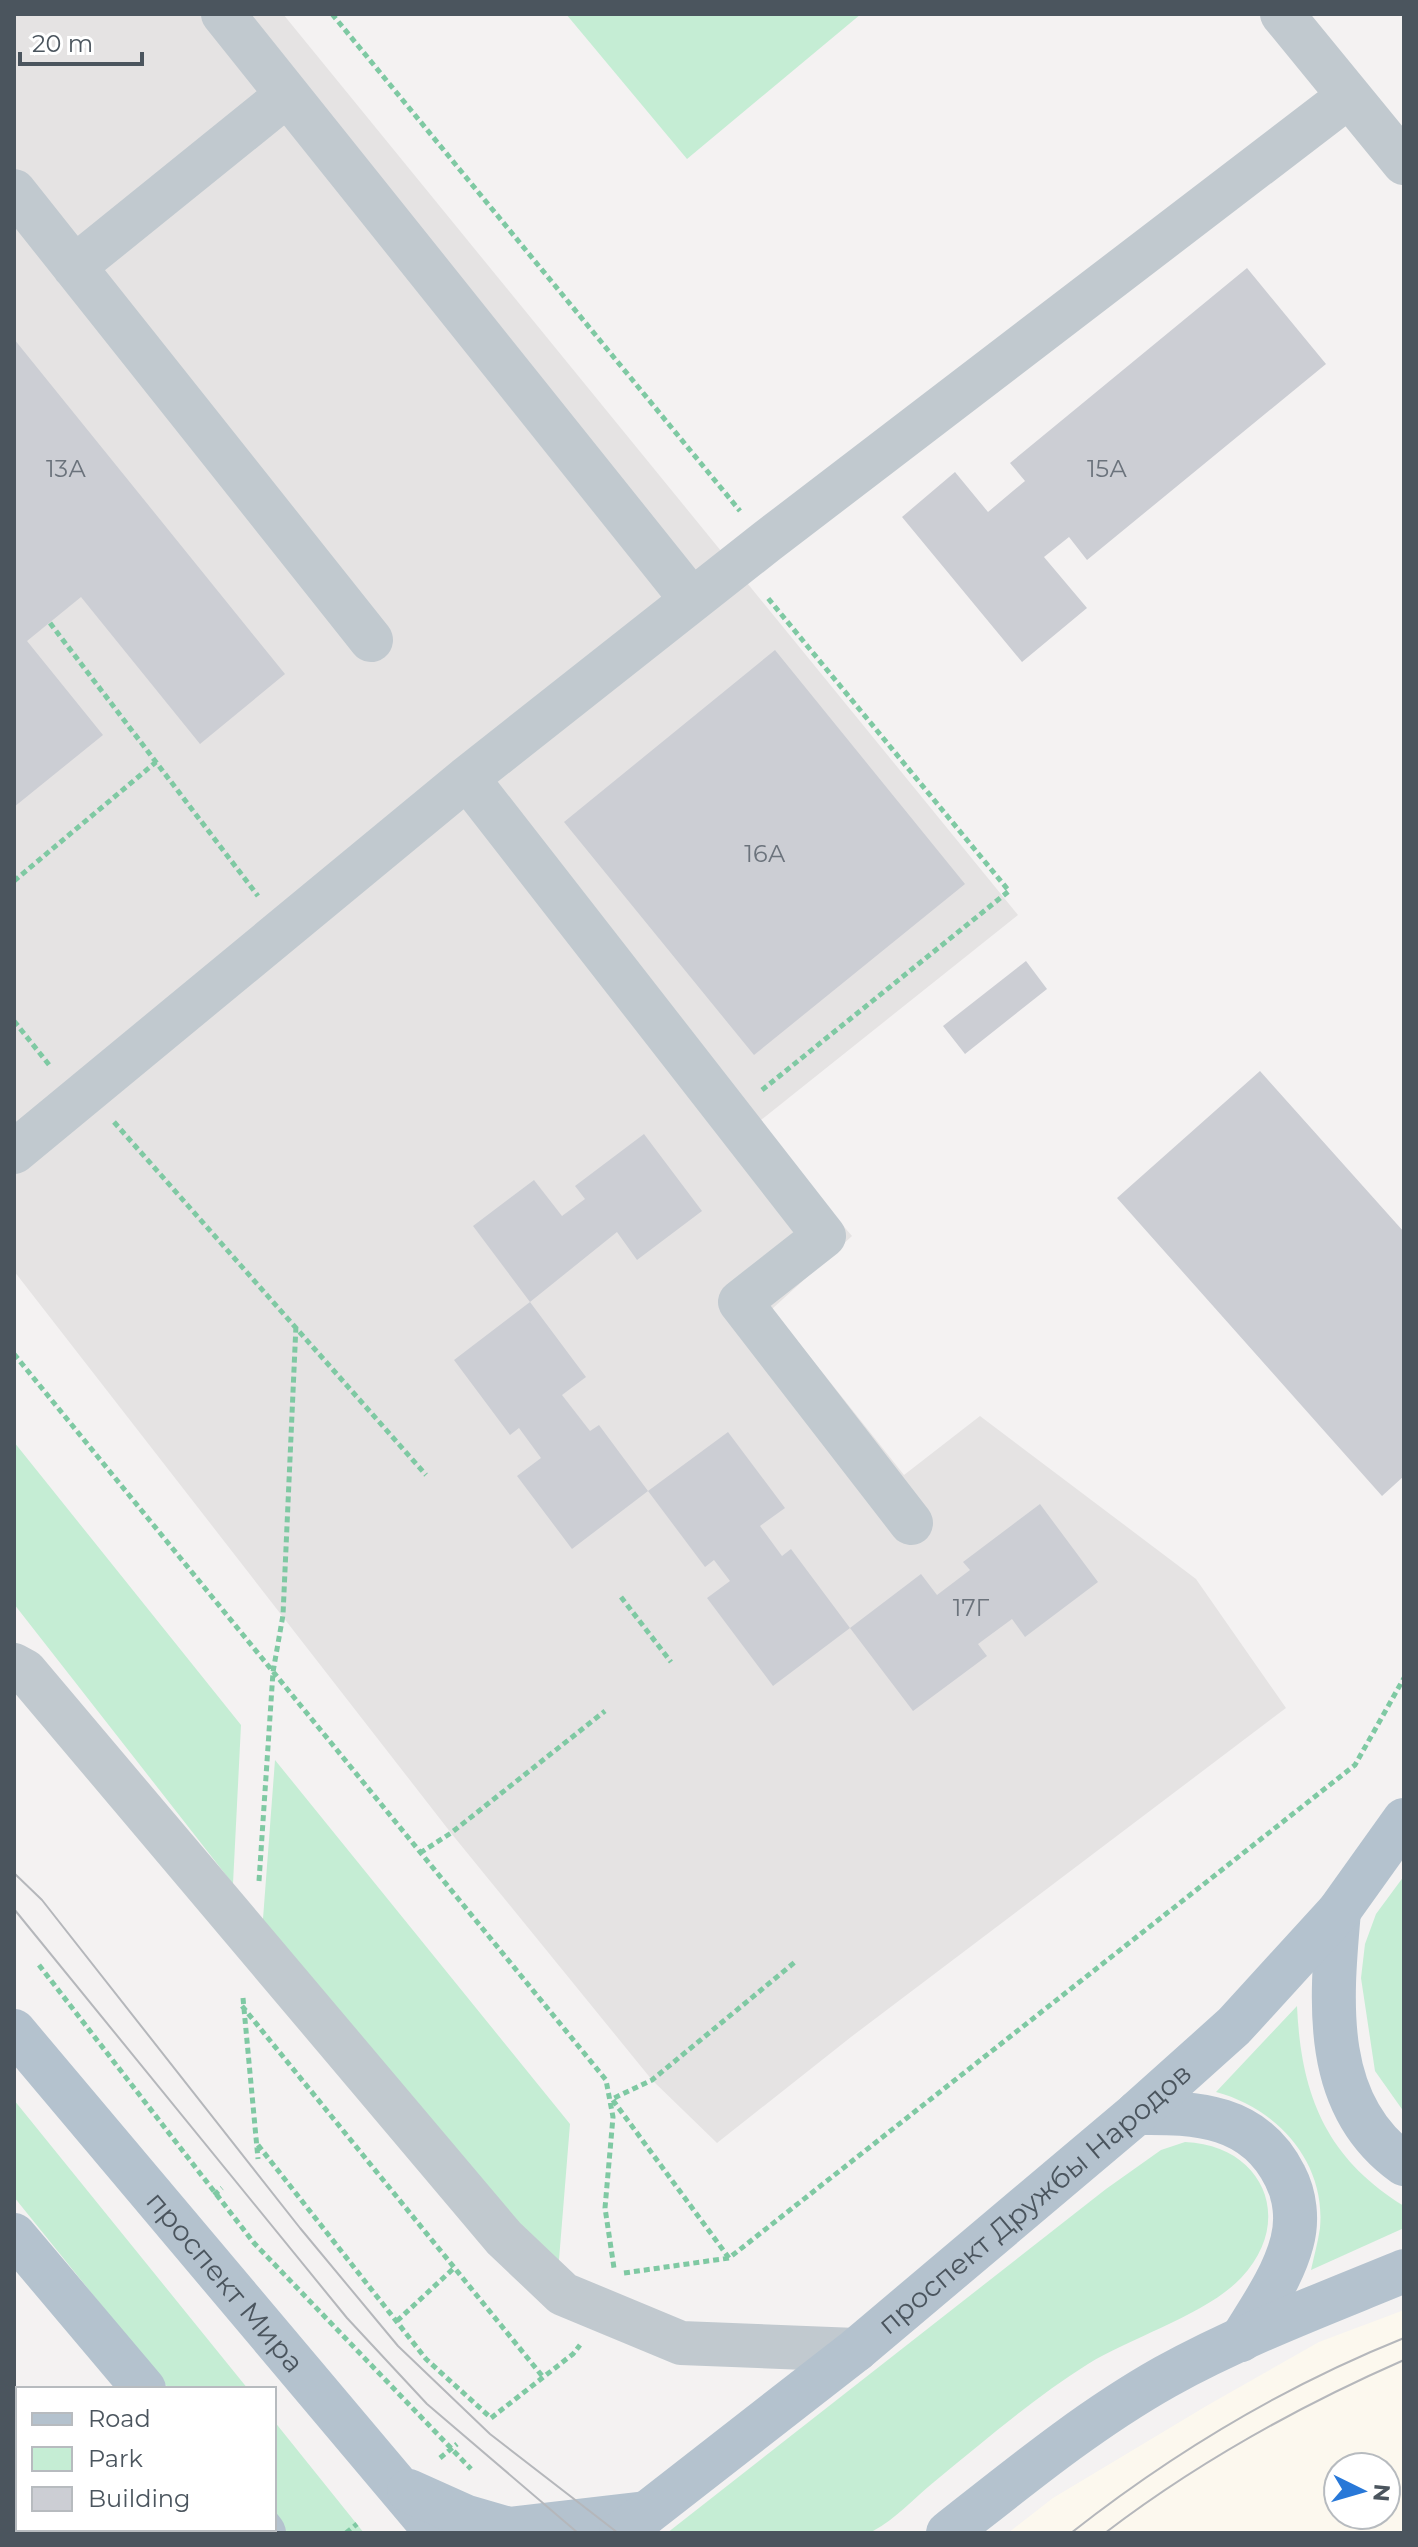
<svg xmlns="http://www.w3.org/2000/svg" width="1418" height="2547" viewBox="0 0 1418 2547" font-family="Montserrat,sans-serif">
	<rect width="100%" height="100%" fill="#f4f2f2"/>
	<path fill="#fcf8ee" fill-rule="evenodd" d="M1404,2310v223h-396l45,-35 155,-93 111,-63zM1338,2467h48v48h-48z"/>
	<path fill="#e5e3e3" d="M14,14h269l735,901 -262,209 96,112 -80,73 132,166 76,-59 216,163 90,129 -435,329 -134,106 -65,-63 -201,-247 -437,-562z"/>
	<path fill="#c5edd4" d="M566,14h295l-174,145z
		M14,1442l227,283 -8,159 -219,-280z
		M275,1760l295,364 -12,148 -296,-340z
		M1404,1876v236l-29,-41 -14,-93 4,-34 11,-30z
		M1297,2006c4,89 29,152 107,200v22l-93,42c3,-14 7,-28 9,-42 6,-67 -44,-120 -104,-136z
		M14,2100l234,289h-79l-155,-192z
		M1185,2142c78,3 111,78 56,136 -34,36 -109,59 -153,86 -54,34 -104,77 -154,118 -19,15 -39,38 -61,49 -14,8 -178,2 -206,2l439,-344 55,-39z
		M274,2421l90,112h-78l-12,-15z"/>
	<path fill="#ccced4" d="M1247,268l79,96 -239,196 -18,-23 -25,20 43,51 -65,54 -120,-145 53,-45 33,40 37,-31 -15,-18z
		M14,339l271,335 -85,70 -119,-147 -54,44 76,94 -89,72z
		M775,650l190,234 -211,171 -190,-233z
		M1026,961l21,28 -82,65 -22,-28z
		M1260,1071l144,161v244l-22,20 -265,-298z
		M644,1134l58,77 -65,49 -20,-28 -87,70 -57,-76 61,-46 28,36 23,-17 -10,-13z
		M530,1302l56,75 -24,18 28,36 9,-6 49,66 80,-59 57,76 -25,18 22,30 9,-7 59,79 -77,58 -66,-88 23,-17 -16,-21 -9,7 -57,-76 -76,58 -55,-73 24,-18 -22,-30 -9,7 -56,-75z
		M1040,1504l58,78 -73,55 -13,-18 -34,25 9,12 -74,55 -63,-83 71,-54 16,21 33,-25 -7,-8z"/>
	<g fill="none" stroke-linecap="round" stroke-linejoin="round">
		<path stroke="#7fc9a3" stroke-width="5" stroke-dasharray="6 4" stroke-linecap="butt" d="M332,14l408,497
			M50,623l208,273
			M14,881l142,-119
			M14,1021l36,45
			M762,1090l247,-199 -242,-294
			M114,1122l312,353
			M14,1354l592,726 7,37 -8,91 9,60
			M621,1597l50,65
			M420,1853l31,-20 154,-122
			M259,1881l14,-209 10,-57 13,-290
			M39,1965l215,278 217,226
			M243,1998l15,161
			M242,2006l301,371
			M258,2145l168,214 65,59 82,-64 7,-9
			M214,2195l8,-7
			M729,2258l-117,-159 40,-19 143,-118
			M624,2273l105,-15 626,-493 49,-87
			M397,2321l58,-54
			M440,2458l17,-14
			M14,2462l4,5
			M67,2529l4,4
			M346,2533l11,-9"/>
		<path stroke="#c1c9cf" stroke-width="44" d="M223,14l469,586
			M1282,14l122,149
			M14,191l357,449
			M74,267l213,-172
			M467,778l357,458 -84,66 171,221
			M14,1152l453,-374 299,-236 583,-446
			M14,1665l11,6 479,567 59,56 118,49 175,7"/>
		<g stroke="#b4c2ce" stroke-width="44">
			<path d="M1339,1911c-8,90 -18,194 65,253"/>
			<path id="s1" d="M14,2031l423,502"/>
			<path d="M1137,2113c60,-1 118,2 148,63 10,19 13,44 7,66 -9,35 -32,67 -51,98"/>
			<path d="M14,2235l130,154"/>
			<path d="M409,2491l58,26 42,12 137,-16"/>
			<path d="M261,2529l3,4"/>
			<path id="s2" d="M621,2533l235,-183 281,-237 97,-87 105,-115 65,-91"/>
			<path d="M948,2533c70,-55 139,-112 217,-156 76,-42 159,-73 239,-106"/>
		</g>
		<path stroke="#b5b7bb" stroke-width="2" d="M14,1873l28,27 258,328 98,118 92,88 128,99
			M14,1909l333,409 80,86 151,129
			M1071,2533c103,-81 211,-146 333,-195
			M1105,2533c93,-71 192,-126 299,-173"/>
	</g>
	<g text-anchor="middle" dominant-baseline="central" stroke-width="6" stroke-linejoin="round" paint-order="stroke">
		<g font-size="24" fill="#6b737c">
			<text x="66" y="468">13А</text>
			<text x="1107" y="468">15А</text>
			<text x="765" y="853">16А</text>
			<text x="971" y="1607">17Г</text>
		</g>
		<g font-size="28" fill="#4b555e" stroke="#fff">
			<text stroke="none"><textPath href="#s2" startOffset="532">проспект Дружбы Народов</textPath></text>
			<text stroke="none"><textPath href="#s1" startOffset="328">проспект Мира</textPath></text>
		</g>
	</g>
	<rect width="1418" height="2547" fill="none" stroke="#4b555e" stroke-width="32"/>
	<rect x="16" y="2387" width="260" height="144" fill="#ffffff" stroke="#b7bbbf" stroke-width="2"/>
	<rect x="32" y="2413" width="40" height="12" fill="#b4c2ce" stroke="#b7bbbf" stroke-width="2"/>
	<text x="88" y="2427" font-size="24" fill="#4b555e">Road</text>
	<rect x="32" y="2447" width="40" height="24" fill="#c5edd4" stroke="#b7bbbf" stroke-width="2"/>
	<text x="88" y="2467" font-size="24" fill="#4b555e">Park</text>
	<rect x="32" y="2487" width="40" height="24" fill="#ccced4" stroke="#b7bbbf" stroke-width="2"/>
	<text x="88" y="2507" font-size="24" fill="#4b555e">Building</text>
	<g transform="translate(1362 2491) rotate(95)"><circle r="38" fill="#ffffff" stroke="#b7bbbf" stroke-width="2"/>
	<path d="M0-6L14 30L0 20L-14 30Z" fill="#2878d8"/>
	<text y="-12" font-size="22" font-weight="bold" text-anchor="middle" fill="#4b555e">N</text>
	</g>
	<path d="M20 52v12h122v-12" fill="none" stroke="#4b555e" stroke-width="4"/>
	<text x="32" y="52" font-size="24" fill="#4b555e" stroke="#ffffff" stroke-width="6" paint-order="stroke">20 m</text>
</svg>
